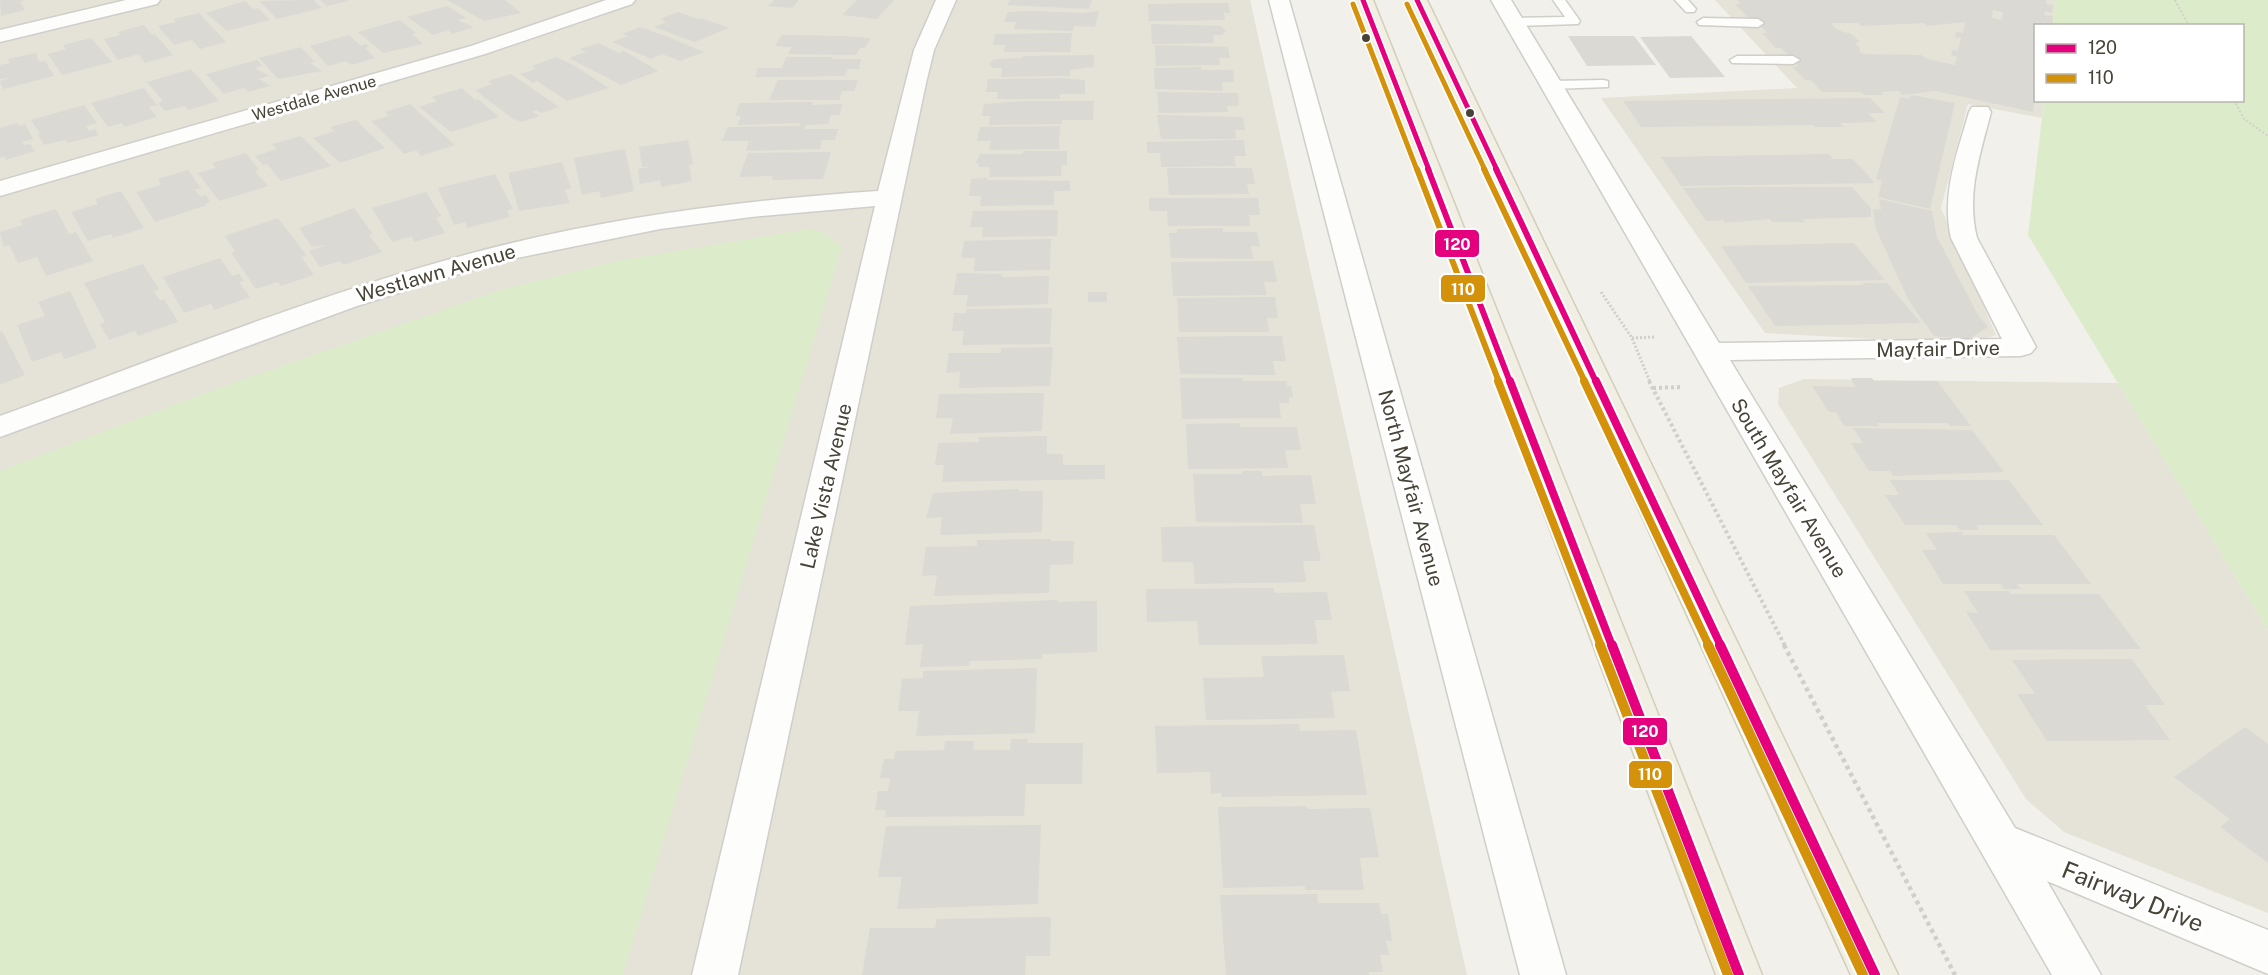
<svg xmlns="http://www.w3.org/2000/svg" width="2268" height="975" viewBox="0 0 2268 975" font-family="'Public Sans',sans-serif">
	<rect width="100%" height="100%" fill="#f1f0eb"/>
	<path fill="#e5e2d8" d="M0,0h1250l217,975h-1467z
		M1715,0h341l-3,25 -17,1v74l8,1 -2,17 -74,-14 -27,104 55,127 -22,7h-44l-165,-9 -164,-235 196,-10z
		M1804,379l314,4 150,248v282l-204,-81 -38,-33 -248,-395 1,-16z"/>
	<path fill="#dceccb" d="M2056,0h212v631l-240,-396 16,-134 198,-1v-74l-189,-1z
		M808,229l13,2 21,16 -219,728h-623v-504l213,-81 290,-101 119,-29z"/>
	<path fill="#dbd9d4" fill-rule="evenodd" d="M0,0h25l-5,2 5,8 -24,6z
		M314,0l8,8 -45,11 -18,-18z
		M320,0h28v1l-21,5z
		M447,0h58l16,13 -37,8z
		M774,0h25l-7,8 -24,-2z
		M857,0h37l-17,19 -35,-4z
		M1010,0h82l-3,9 -82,-4z
		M1737,0h309v4l7,1 -1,8 -7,-2 -1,4 9,1 -1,8 -9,-2v4h-7l-1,68 1,6h5v3l-7,-1 -1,10 -97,-21 -34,4 -3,-4 -18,1 3,3h-19l-4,-3h-39l-11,-12h-6l-12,-13h6l-18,-19h-5l-14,-15h5l-13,-14h-5l-14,-15h6zM1993,10l10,2 -1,8 -10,-2zM1965,22l-2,11 -7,-1 -1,5 6,1 -3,13 -6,-1 -1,5 6,2 -2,8 -28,-6 -6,-4 -57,-1 -5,-2 1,-4 -5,-5 5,-1 -10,-9 -7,-1 -10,-5 -1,-4h26l3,3 63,-3 3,3z
		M245,1l8,8 5,-1 12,12 -43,11 -21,-18z
		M1228,3l2,10h-6l1,7 -76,1 -1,-17z
		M447,6l19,12 -9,2 17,7 -22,7 -4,-4 -15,5 -26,-18z
		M1032,11l50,2 17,-2 -4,16 -21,-1 -1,5 -59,-2 2,-7h-12l4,-10z
		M678,12l20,7 3,-1 28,10 -35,14 -40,-15 12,-5 -6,-3z
		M199,13l27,29 -26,7 -8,-9 -18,5 -16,-19 18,-4 -2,-3z
		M400,20l16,13 -4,1 11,10 -40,9 -25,-21z
		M1151,24l70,2 5,5 -4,4h-9l1,8 -62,1z
		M144,25l8,10 3,-1 18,21 -28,8 -6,-9 -21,6 -14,-21 17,-4 -3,-3z
		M640,27l26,9 38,16 -24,9 -18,-7 -11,5 -39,-17 16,-6 -6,-2z
		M1072,33l-2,19h-66l1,-7h-12l2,-11z
		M349,35l12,11 5,-2 3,3 -4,1 10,10 -24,7 -5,-4 -18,5 -18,-20z
		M782,35l61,1 28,2 -6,10h-5l-4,7 -68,-1 4,-7 -17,-1z
		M1568,36h66l22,29 -69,1z
		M1691,36l34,41 -55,1 -30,-41z
		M91,38l21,24 -50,13 -14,-21 18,-5 -3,-4z
		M598,43l21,10 5,-2 34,20 -37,14 -52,-27 17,-6 -6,-3z
		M1155,45l73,2 2,11h-11l1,7 -64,1z
		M301,47l14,15 -5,1 12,8 -44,8 -19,-21z
		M36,53l3,9 6,-1 9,15 -51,13 -3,-8 11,-3 -11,1v-14l10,-2 -2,-4z
		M1094,55v12l-24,3v6l-69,1 1,-9h-9l-4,-4 5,-5 29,-1v-2z
		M557,57l18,9 34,22 -42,13 -30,-20 -4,2 -13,-9 16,-5 -5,-3z
		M786,57h47l-1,2h29l-2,10h-11l-3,7 -90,1 3,-9h24z
		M257,60l5,6 -7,2 14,8 -10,3 11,7 -22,6 -4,-4 -20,6 -18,-20z
		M1201,67v3h32l1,12h-12l1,9 -68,-2 -1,-21z
		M191,69l28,32 -31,9 -3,-4 -20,5 -7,-8 5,-2 -16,-19z
		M511,74l48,33 -18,6 -4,-3 -5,1 7,5 -17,6 -10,-4 -37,-28 17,-6 -4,-3z
		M1061,78l24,2v14h-25v5h-63l1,-7h-12l2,-13z
		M778,80h80l-4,11h-12l-3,9h-70z
		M144,88l13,17 -8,2 8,10 -33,10 -2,-4 -14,4 -17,-24z
		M462,88l13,12 3,-1 21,18 -48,15 -32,-25 18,-6 -5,-4z
		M1157,92l81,1 1,13h-12l1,6 -69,1z
		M1911,95l44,8 -25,106 -52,-12 4,-16 -6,-2 24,-82 10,2z
		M1870,98l15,15h-17l9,9 -37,1 4,4h-29l-2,-2 -172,2 -18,-26z
		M1023,101h71l-1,19h-31v4l-73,1 1,-9h-8l2,-12z
		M813,102l-2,3 31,-1 -2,11h-9l-3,9 -23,1 -1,4h34l-3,11h-13l-2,9 -74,2 3,-10h-27l6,-14 71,-1 1,-3 -62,2 3,-9h-6l5,-13z
		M410,104l45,41 -34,11 -5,-6 -12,4 -33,-33 18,-5 -4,-4z
		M84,105l13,18 -11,3 3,5 6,-2 4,6 -31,8 -3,-3 -21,5 -6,-10 15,-4 -13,3 -9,-14z
		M1157,115l86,2 2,13h-10l1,9h-75z
		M356,120l29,28 -45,15 -27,-25 21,-7 -4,-4z
		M17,123l2,3 6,-2 8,15 -11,3 2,3 6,-1 5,7 -29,9 -2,-4 -4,2v-30z
		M1060,126l-1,23 -70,1 2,-9h-14l3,-14z
		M301,136l30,30 -50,15 -14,-17 -4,1 -8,-9 22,-7 -5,-5z
		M688,140l5,24 -4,1 3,16 -31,6 -1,-7 -20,4 -2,-15 15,-2h-11l-3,-20z
		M1235,140h9l2,16h-12l2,10 -75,1 -1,-14h-13v-11z
		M625,149l9,42 -33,7 -2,-7 -17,4 -8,-37z
		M1023,151h44v14h-5l-1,11 -72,1 1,-10h-12l1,-4 -4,1 5,-10h43z
		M831,152l-8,27 -51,1 1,-4 -34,1 9,-24z
		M246,153l13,17 -4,1 13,15 -49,15 -21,-28 18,-5 -4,-5z
		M1829,154l4,5h20l22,24 -194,3 -20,-29z
		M562,162l9,26 -6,2 5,13 -51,8 -11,-38z
		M1167,168h85l3,16h-8l2,10 -80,1z
		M188,170l13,18 -6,2 6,7 5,-2 4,7 -5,2 2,1 -52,17 -19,-30 25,-7 -3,-6z
		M495,174l18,35 -6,2 3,6 -43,11 -2,-6 -11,3 -16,-37z
		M987,178v2l83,1v10h-16v14l-74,1 1,-10h-12l2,-17z
		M1725,187h127l19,21v9l-68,2 2,3h-33l-2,-3 -45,4 -2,-3 -17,1 -23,-33z
		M121,191l23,37 -31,10 -2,-4 -23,7 -17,-29 27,-8 -3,-5z
		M426,192l15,24 -5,2 9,15 -31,9 -2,-6 -20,6 -20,-34z
		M1149,198h109l2,17h-11l1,11h-82l-1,-15h-18z
		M1879,199l53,12 5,26 41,78 10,12 -21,13 -33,-4 -25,-35 -33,-72 -3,-20 8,1z
		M354,208l19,26 -4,1 13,17 -39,13 -3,-4 -20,6 -11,-16 17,-6 -14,2 -13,-19z
		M56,209l13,25 7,-2 17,29 -47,15 -9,-19 -19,6 -9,-18 -5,2 -4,-15 23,-7 -3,-5z
		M1058,210l-1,26 -75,1 1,-10h-13l3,-16z
		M278,218l29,38 -6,1 13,18 -33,11 -3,-4 -22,7 -25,-36 4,-2 -10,-15z
		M1223,228v4h34l3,14h-9l2,13 -82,-1 -2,-25h8v-4z
		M1051,239l-1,31 -76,1 1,-13h-14l3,-17z
		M1854,243l31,37 -139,3 -25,-37z
		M220,258l12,18 7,-2 5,7 -5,1 11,15 -36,13 -3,-6 -27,9 -21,-36z
		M1273,261l4,21h-13l3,13 -94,1 -2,-34z
		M143,264l16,25 -5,2 6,10 4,-2 14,23 -40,14 -3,-5 -26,9 -9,-16 5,-2 -21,-39z
		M957,273l45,1v3l47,-1 -1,28 -82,3 2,-12h-15z
		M1862,283h25l34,40 -146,3 -27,-40 116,-1z
		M70,291l27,57 -33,11 -3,-7 -29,10 -15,-37 28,-9 -7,-14z
		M1088,292h19v10h-19z
		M1275,297l3,21h-11l2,14h-90l-2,-34z
		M1052,308l-2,36 -88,1 2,-14h-12l2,-18h12l1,-4z
		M2,331l23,44 -25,10v-53z
		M1239,336h43l4,25h-13l2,14 -95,-1 -3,-37z
		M1053,347l-3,39 -91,2 1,-16 -14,1 3,-20h52v-5z
		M1180,378h63v3h43l1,5h4l2,11 -4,1v5h-10l2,15 -99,1z
		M1851,378h21l2,3h63l34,45h-21l-3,-3h-70l3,3h-36l-8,-14h-7l-17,-26 43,1z
		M1044,393l-2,38 -92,3 3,-16h-17l3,-24z
		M1239,423l1,4h57l4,23h-16l3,18 -100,1 -2,-45z
		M1853,428l119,2 32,42 -111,4 -3,-5h-21l-18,-28h12z
		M1047,436v18h16v11h42v14l-163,3 2,-17h-9l3,-22 41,-1v-5z
		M1242,471h20v5l49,-1 5,29h-16l3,19 -107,-1 -3,-48h49z
		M1890,480h119l34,45h-67l3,5h-19l-4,-5h-51l-20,-30h14z
		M1018,489l1,2h24l-1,41 -102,3 2,-18 -16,1 7,-25z
		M1314,525l7,36h-18l3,21 -111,2 -2,-22h-31l-1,-35z
		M1962,532l1,3h91l37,49h-74l4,5h-17l-3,-5h-58l-21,-34h15l-11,-17z
		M1051,539v2h23l-1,23 -23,1 -1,28 -115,3 3,-21 -15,1 4,-29 51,-1v-6z
		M1274,588v5l53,-1 5,28h-17l3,24 -119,1 -2,-24 -50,1 -1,-33z
		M1964,591h45l2,3h88l42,55 -151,1 -24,-38 12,1z
		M1058,600l-1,2 40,-1v51l-55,2v5l-72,2 -1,5 -49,1 3,-23 -18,1 5,-39z
		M1344,655l6,36 -19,1 4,26 -129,2 -3,-42 61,-1 -3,-21z
		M2132,659l33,46h-20l25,35 -123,1 -30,-47h18l-23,-34z
		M1037,668l-2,65 -119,3 3,-25h-21l4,-32 21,-1v-7z
		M1299,724l1,7 56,-1 11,65 -145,2 -1,-4 -10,1 -1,-22 -53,1 -2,-47z
		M2245,727l23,17v119l-48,-36 10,-8 -56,-42z
		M1011,739h17l-1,4h56l-1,41h-56l-2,32 -139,1 1,-7h-11l3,-19h10l2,-13h-10l4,-19h10l1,-8 49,-1 1,-9h29l-1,9h37z
		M1306,806l1,3 63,-1 9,49 -19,1 4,32h-59v-4l-82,2 -5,-81z
		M1041,825l-3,79 -141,5 5,-32h-24l8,-51z
		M1317,894l1,9h61l2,11h7l4,27h-6l3,14h-9l3,17h-14v3h-143l-6,-80z
		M1051,917l-1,39h-24l-1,19h-163l8,-47h65l2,-9z"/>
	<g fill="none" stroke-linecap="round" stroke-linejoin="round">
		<defs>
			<path id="service" d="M1553,0h12l15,21 -2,3 -64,2 -6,-4 6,-4 51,-1z
				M1675,0h13l8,9 -2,3h-8z
				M1703,18l55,1 6,4 -6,4 -59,-2 -2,-3z
				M1737,56h56l7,4 -7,4 -61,-1 -2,-3z
				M1603,80l5,1v6l-57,2 -7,-4 7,-4z"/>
			<path id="minor" d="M126,0h34l-3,4 -157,38v-12z
				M606,0h29l-3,4 -147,50 -485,142v-15l471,-135z
				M936,0h20l-22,50 -8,33 -188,892h-46l183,-769 -124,11 -91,12 -163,33 -140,44 -357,131v-21c157,-57 314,-121 476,-164 132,-35 267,-52 402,-61l36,-141z
				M1269,0h20l277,975h-46z
				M1491,0h20l208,343 283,-4 -51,-101c-10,-44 6,-84 18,-126l3,-5h16l3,5c-11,43 -25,82 -14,126l59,109 -5,6 -10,3 -291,4 285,468 253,102v44l-221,-93 54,94h-49z"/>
			<path id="primary" d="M1353,0h20l389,975h-46z
				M1407,0h20l471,975h-47z"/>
		</defs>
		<use href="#service" stroke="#cfcec9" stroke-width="3"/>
		<use href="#minor" stroke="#cfcec9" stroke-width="3"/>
		<use href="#primary" stroke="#d3ceb8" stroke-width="3"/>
		<path stroke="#d2cfcb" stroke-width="2" stroke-dasharray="2 2" stroke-linecap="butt" d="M2175,0l14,26
			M2234,100l10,19 24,17"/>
		<path stroke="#d2cfcb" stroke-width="3" stroke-dasharray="2 2" stroke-linecap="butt" d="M1601,292l31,46 18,44
			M1632,338l24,-1"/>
		<path stroke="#d2cfcb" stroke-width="4" stroke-dasharray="3 3" stroke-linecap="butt" d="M1649,381l136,265
			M1653,388l29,-1"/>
		<path stroke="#d2cfcb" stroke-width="4.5" stroke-dasharray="4 4" stroke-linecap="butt" d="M1784,645l171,330"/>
		<use href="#service" fill="#fdfdfc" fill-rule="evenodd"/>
		<use href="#minor" fill="#fdfdfc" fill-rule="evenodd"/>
		<use href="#primary" fill="#f1efe4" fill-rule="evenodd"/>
		<defs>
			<path id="bus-1-far3" d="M1363,0l66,170
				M1417,0l80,170"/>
			<path id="bus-1-far2" d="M1428,169l82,213
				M1496,169l100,213"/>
			<path id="bus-1-far1" d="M1510,381l102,265
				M1596,381l125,265"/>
			<path id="bus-1" d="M1612,645l127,330
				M1720,645l155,330"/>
			<path id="bus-2-far3" d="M1353,4l64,166
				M1407,4l78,166"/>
			<path id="bus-2-far2" d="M1417,169l82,213
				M1484,169l101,213"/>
			<path id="bus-2-far1" d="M1498,381l103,265
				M1584,381l125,265"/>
			<path id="bus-2" d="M1600,645l128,330
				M1708,645l155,330"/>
		</defs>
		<use href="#bus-1-far3" stroke="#fff" stroke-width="8"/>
		<use href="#bus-1-far2" stroke="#fff" stroke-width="10"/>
		<use href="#bus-1-far1" stroke="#fff" stroke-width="12"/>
		<use href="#bus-1" stroke="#fff" stroke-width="14"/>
		<use href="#bus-2-far3" stroke="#fff" stroke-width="8"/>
		<use href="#bus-2-far2" stroke="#fff" stroke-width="10"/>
		<use href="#bus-2-far1" stroke="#fff" stroke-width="12"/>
		<use href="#bus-2" stroke="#fff" stroke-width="14"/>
		<use href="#bus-1-far3" stroke="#e5007d" stroke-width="5"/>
		<use href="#bus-1-far2" stroke="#e5007d" stroke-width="6"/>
		<use href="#bus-1-far1" stroke="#e5007d" stroke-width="8"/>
		<use href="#bus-1" stroke="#e5007d" stroke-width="10"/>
		<use href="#bus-2-far3" stroke="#d4920b" stroke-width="5"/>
		<use href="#bus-2-far2" stroke="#d4920b" stroke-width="6"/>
		<use href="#bus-2-far1" stroke="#d4920b" stroke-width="8"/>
		<use href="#bus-2" stroke="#d4920b" stroke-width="10"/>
	</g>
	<g fill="#484337" stroke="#fff" stroke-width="2">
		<circle cx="1366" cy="38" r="5"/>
		<circle cx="1470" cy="113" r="5"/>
	</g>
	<g text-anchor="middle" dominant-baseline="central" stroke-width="6" stroke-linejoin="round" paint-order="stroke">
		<g font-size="16" fill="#484337" stroke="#fff">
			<text transform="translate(314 98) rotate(-16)">Westdale Avenue</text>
		</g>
		<g font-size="20" fill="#484337" stroke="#fff">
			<text transform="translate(436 273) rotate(-16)">Westlawn Avenue</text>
			<text transform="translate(1938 349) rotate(-1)">Mayfair Drive</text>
			<text transform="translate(826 486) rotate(-77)">Lake Vista Avenue</text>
			<text transform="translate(1411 488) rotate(75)">North Mayfair Avenue</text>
			<text transform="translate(1789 488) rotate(59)">South Mayfair Avenue</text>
		</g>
		<g font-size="24" fill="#484337" stroke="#fff">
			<text transform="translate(2133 896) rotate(22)">Fairway Drive</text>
		</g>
	</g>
	<g stroke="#fff" stroke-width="2">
		<rect x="1434" y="229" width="46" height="29" rx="6" fill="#e5007d"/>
		<rect x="1440" y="274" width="46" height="29" rx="6" fill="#d4920b"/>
		<rect x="1622" y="717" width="46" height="29" rx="6" fill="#e5007d"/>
		<rect x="1628" y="760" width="45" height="29" rx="6" fill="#d4920b"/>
	</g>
	<g font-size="16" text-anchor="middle" font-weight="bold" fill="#fff">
		<text x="1457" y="250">120</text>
		<text x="1463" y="295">110</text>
		<text x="1645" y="737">120</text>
		<text x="1650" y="780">110</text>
	</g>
	<rect x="2034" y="24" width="210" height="78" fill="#ffffff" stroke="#b6b4af" stroke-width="1.5"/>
	<rect x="2046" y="44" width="30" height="9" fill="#e5007d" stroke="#b6b4af" stroke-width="1.5"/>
	<text x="2088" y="54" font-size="18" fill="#484337">120</text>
	<rect x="2046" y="74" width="30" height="9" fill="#d4920b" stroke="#b6b4af" stroke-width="1.5"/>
	<text x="2088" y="84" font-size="18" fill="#484337">110</text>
</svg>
